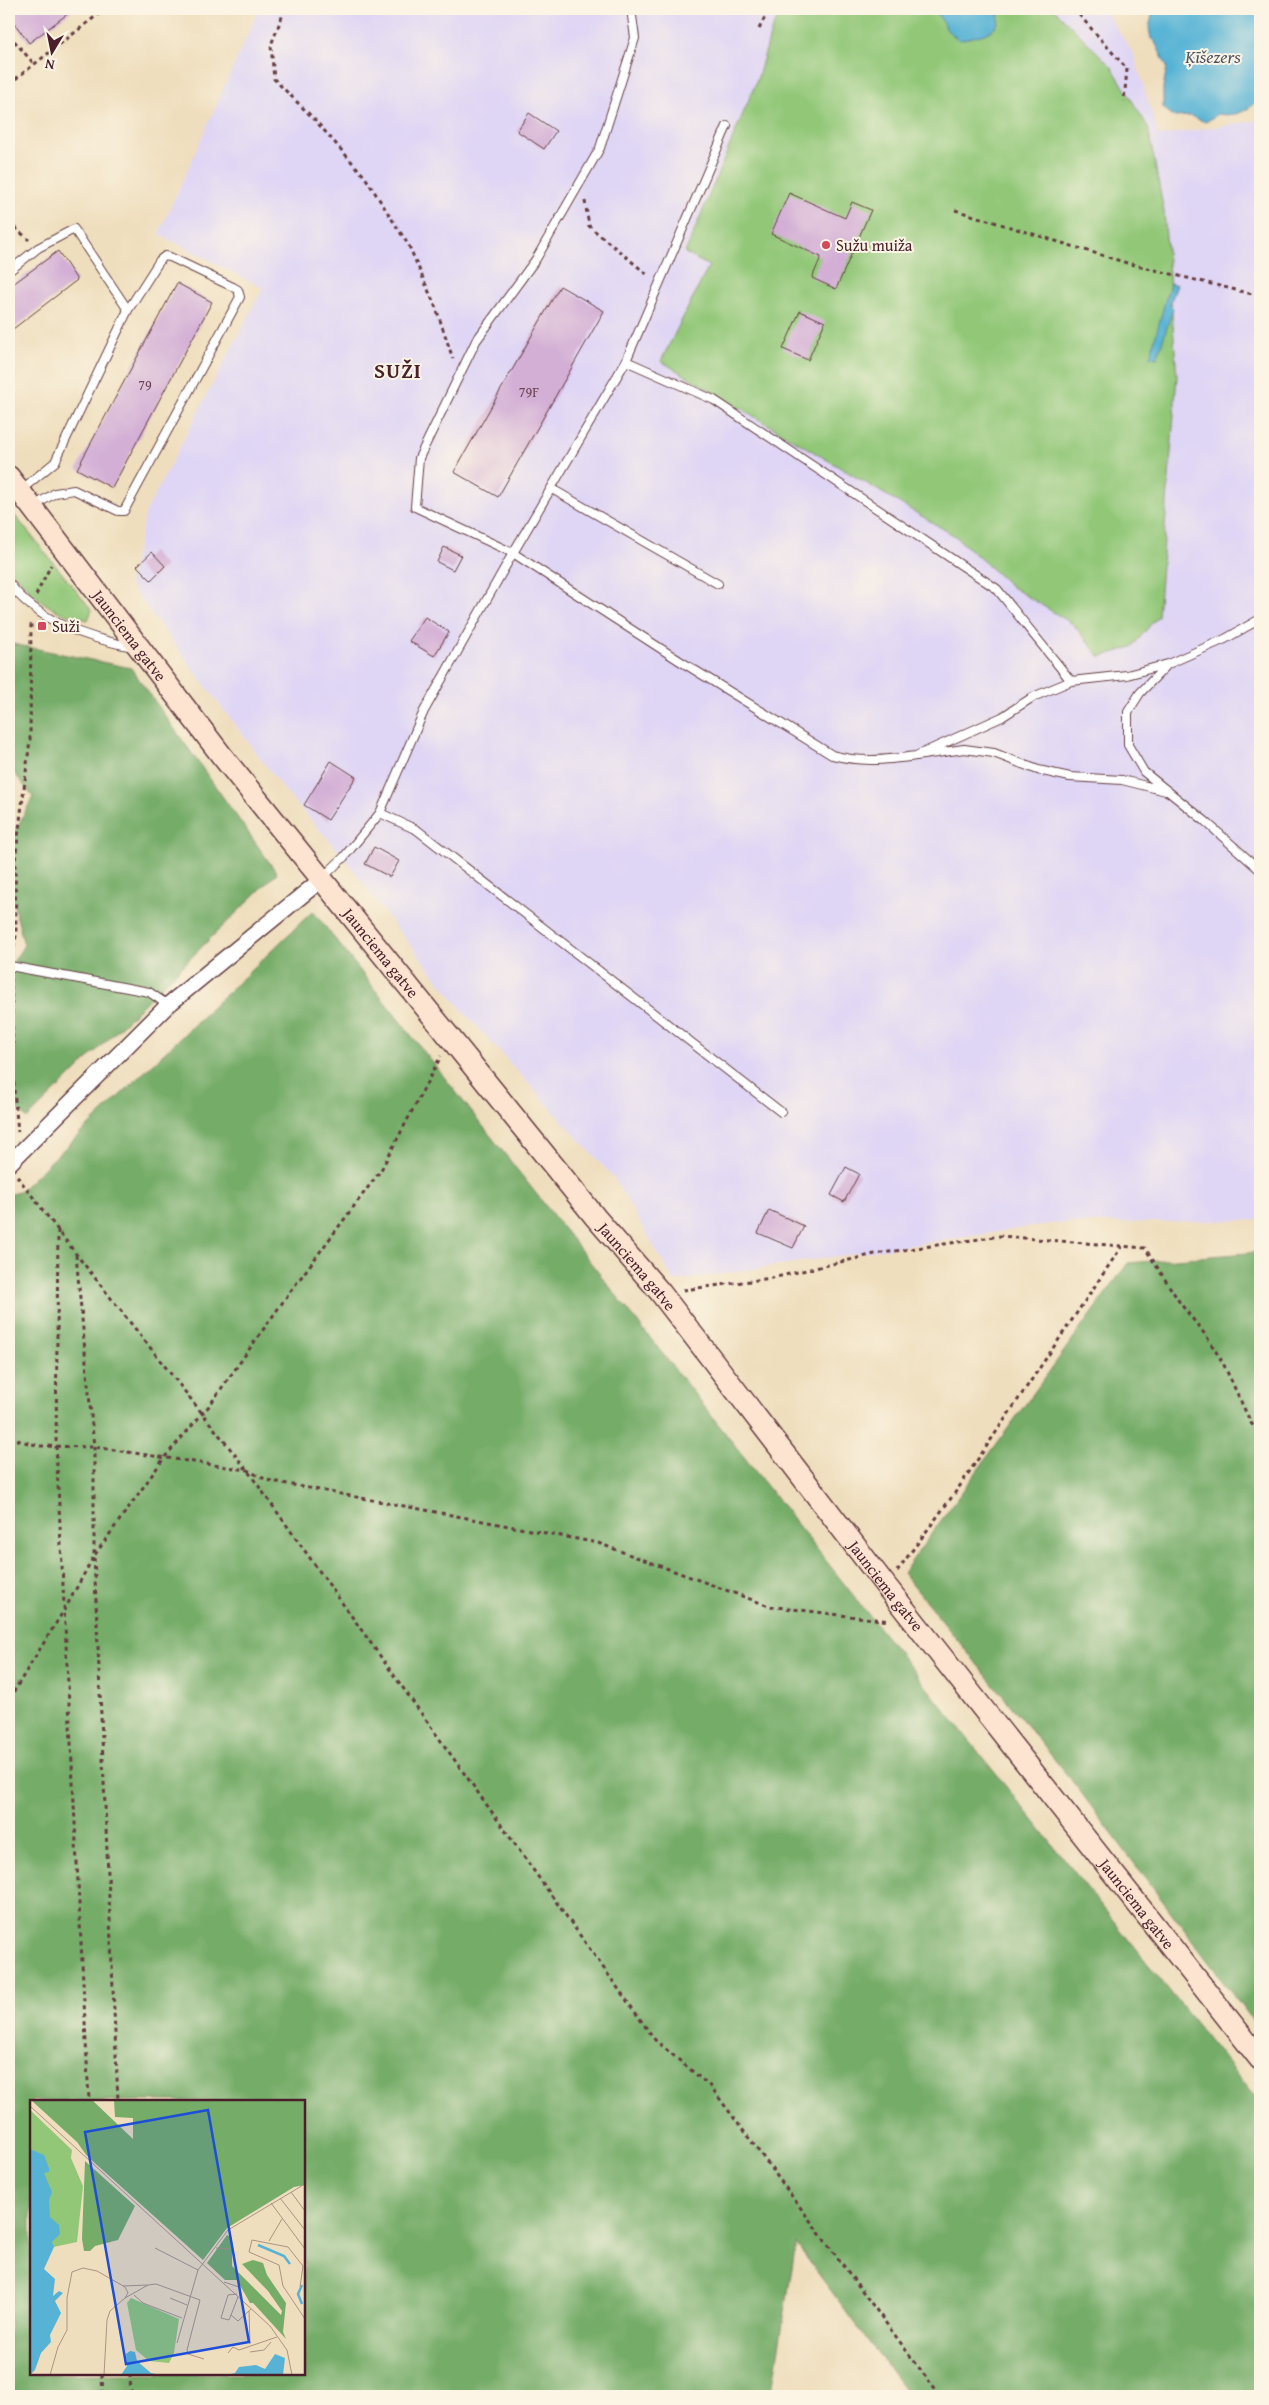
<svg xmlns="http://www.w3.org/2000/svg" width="1269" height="2405" viewBox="0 0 1269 2405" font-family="'Gentium Book Plus',serif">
	<rect width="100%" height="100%" fill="#fcf5e5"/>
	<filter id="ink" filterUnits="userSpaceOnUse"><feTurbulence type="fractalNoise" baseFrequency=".02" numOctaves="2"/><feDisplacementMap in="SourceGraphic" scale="10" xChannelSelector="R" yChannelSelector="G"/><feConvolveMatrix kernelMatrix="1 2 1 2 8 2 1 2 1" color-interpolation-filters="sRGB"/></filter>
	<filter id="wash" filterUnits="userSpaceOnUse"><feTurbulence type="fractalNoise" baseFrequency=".0096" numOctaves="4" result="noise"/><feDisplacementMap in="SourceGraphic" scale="20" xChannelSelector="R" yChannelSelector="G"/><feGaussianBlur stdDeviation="1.12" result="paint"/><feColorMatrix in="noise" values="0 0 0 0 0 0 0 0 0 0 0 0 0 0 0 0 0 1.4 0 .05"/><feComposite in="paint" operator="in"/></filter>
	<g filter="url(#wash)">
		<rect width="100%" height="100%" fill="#efdebd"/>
		<path fill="#dfd5f5" d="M259,9h845l30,46 25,81 101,-16v1100l-210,4 -376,57 -60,-103 -151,-167 -78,-98 -41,-56 -59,-66 -156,-207 17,-72 117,-224 -104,-54z"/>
		<path fill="#92c778" stroke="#6e7352" d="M783,9h271l58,58 36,60 16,85 13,164 -19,240 -26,31 -32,10 -27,-33 -61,-37 -57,-51 -294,-175 48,-95 -24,-13 72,-173 15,-51z
			M12,512l80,98 -4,10c-41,-7 -52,-23 -79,-52v-53z"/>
		<path fill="#75ac68" stroke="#60664a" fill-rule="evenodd" d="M9,638l4,6 118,24 146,205 -250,246 -18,-19v-131l15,-24 -15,-59v-43l24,-46 -24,-31z
			M313,911l555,703 392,490v292h-350l-114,-152 -25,152h-762v-1201l12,-5zM31,2101h273v273h-273z
			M1260,1252v778l-184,-244 -173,-213 225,-310z"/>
		<path fill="#57b3d5" stroke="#506980" d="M935,9h62c9,25 -21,27 -38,31l-12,-10z
			M1155,9h105v86c-9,16 -24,22 -42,19l-12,8 -16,-6 -15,1 -12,-9v-21l4,-20 -13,-27 -3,-1 -2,-11 3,-13 4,-3z
			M1170,283l7,2 -7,19 3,5 -16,49 -7,-1z"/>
		<g id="blocks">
			<path fill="#d3afd6" d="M9,9h65l-45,34 -20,-27z
				M529,113l27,18 -12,18 -27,-18z
				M789,193l56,25 7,-16 19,8 -35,79 -24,-11 9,-21 -50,-23z
				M58,251l19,29 -68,52v-45z
				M177,283l35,19 -100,186 -35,-19z
				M560,286l44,25 -106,186 -44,-25z
				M800,311l25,11 -17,38 -25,-11z
				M444,547l17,8 -8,15 -16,-8z
				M152,552l13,14 -14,14 -14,-14z
				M425,617l24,15 -15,24 -25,-15z
				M331,761l25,16 -28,43 -24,-15z
				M374,847l25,14 -9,16 -25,-13z
				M846,1167l13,7 -15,28 -13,-7z
				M769,1210l35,16 -11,22 -35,-15z"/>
		</g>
	</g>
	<g filter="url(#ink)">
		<use href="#blocks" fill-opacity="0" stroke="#633c41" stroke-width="1"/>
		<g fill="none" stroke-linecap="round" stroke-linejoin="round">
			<defs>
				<path id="lane" d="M631,9l4,29 -35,110 -64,111 -60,82 -57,117 -4,49 98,46 167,108 152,94c30,8 54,5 84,1
					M9,271l29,-23 36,-19 54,81 -73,152 -34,28
					M626,361l88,39 283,189 74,92
					M552,489l166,95
					M34,506l21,-13 19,-3 44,21h6l116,-214 -2,-7 -5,-3 -63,-30 -5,-1 -5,4 -32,50
					M9,583c29,39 78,55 124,64
					M1168,664l57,-25 35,-20
					M1166,791l-44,-11 -52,-3 -32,-7 -44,-17 -30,-4 -48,7 86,-39 31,-20 38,-16 56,-6 41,-11 -28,29 -12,19v33l16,27 61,49 55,49
					M380,813l37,17 364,282
					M322,878l22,-21 36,-44 44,-102 89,-158 113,-192 101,-235
					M10,966l139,26 19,13"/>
				<path id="street" d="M9,1164l159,-159 154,-126"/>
				<g id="secondary">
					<path id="s1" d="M9,477l213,279 374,462 64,74 226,294 374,473"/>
				</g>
			</defs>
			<use href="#lane" stroke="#633c41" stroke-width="10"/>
			<use href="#street" stroke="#633c41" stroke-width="18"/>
			<use href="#secondary" stroke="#633c41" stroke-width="24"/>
			<path stroke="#633c41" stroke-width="3" stroke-dasharray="4 4" stroke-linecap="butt" d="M285,9l-14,36 3,34 40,40 51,58 44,69 27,62 17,51
				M1074,9l53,60 -3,32
				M759,29l10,-20
				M9,35l26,30
				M9,84l96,-75
				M585,201l4,25 60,50
				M955,210l172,53 133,33
				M9,222l20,18
				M36,595l15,-30
				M12,955l4,-19 -1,-75 15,-121 1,-118
				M11,978l3,112 4,42
				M17,1176l59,78 171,216 408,570 56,47 229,309
				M58,1230l-2,216 33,655
				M76,1255l18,192v109l24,545
				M683,1290l89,-12 103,-24 125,-18 145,12 35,55 27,34 16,26 28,60 9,11
				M9,1438l31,8 54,1 153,23 20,10 331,63 171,63 120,15
				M897,1571l60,-81 165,-244
				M9,1699l57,-92 28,-51 70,-98 45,-52 78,-110 94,-126 60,-114
				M102,2374l1,22
				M130,2374l1,22"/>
			<use href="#lane" stroke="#fff" stroke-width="8"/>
			<use href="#street" stroke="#fff" stroke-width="15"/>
			<use href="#secondary" stroke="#fde4d1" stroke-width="21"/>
		</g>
	</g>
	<g fill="#d1495b" stroke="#fcf5e5" stroke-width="2">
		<circle cx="826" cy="245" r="5"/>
		<rect x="37" y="621" width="10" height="10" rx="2.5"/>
	</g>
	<g text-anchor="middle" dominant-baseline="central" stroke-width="4" stroke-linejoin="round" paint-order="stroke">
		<g font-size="14" fill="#6c4356">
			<text x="145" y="385">79</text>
			<text x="529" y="392">79F</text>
		</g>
		<g font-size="16" fill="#4a1f2b" stroke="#fcf5e5" text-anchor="start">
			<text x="836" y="245">Sužu muiža</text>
			<text x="52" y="626">Suži</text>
		</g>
		<g font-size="16" fill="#4a1f2b" stroke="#fcf5e5">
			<text stroke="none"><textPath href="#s1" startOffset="199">Jaunciema gatve</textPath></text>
			<text stroke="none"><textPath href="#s1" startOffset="604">Jaunciema gatve</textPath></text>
			<text stroke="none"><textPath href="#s1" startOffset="1009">Jaunciema gatve</textPath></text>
			<text stroke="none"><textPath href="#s1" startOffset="1414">Jaunciema gatve</textPath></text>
			<text stroke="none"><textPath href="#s1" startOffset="1819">Jaunciema gatve</textPath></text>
		</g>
		<g font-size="18" font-style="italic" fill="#4f5366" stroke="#fcf5e5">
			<text x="1213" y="56">Ķīšezers</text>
		</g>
		<g font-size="21" font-weight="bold" letter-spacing="1" fill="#4a1f2b" stroke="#fcf5e5">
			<text x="398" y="370">SUŽI</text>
		</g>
	</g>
	<g transform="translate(30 2100)">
		<rect width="275" height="275" fill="#efdebd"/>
		<path d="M0,10l42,40 -1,8 12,28 -6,56 -47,10zM101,198l48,21 -5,34 -5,10 -20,-2 -13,-11 -9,-47z" fill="#92c778"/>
		<path d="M1,0h61l41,39v-21l-18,-1 -1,-17h191v85l-11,2 -67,41 -24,32 -116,-104 -10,-14zM55,61l50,45 -17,34 -23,6 -5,5h-6l-2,-12zM197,135l5,3v28l49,49 1,-4 -14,-20 -26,-27 11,-4 10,3 4,12 19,28 -3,29 3,7 -33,-36h-3l-13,-23h-12l-18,-17z" fill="#75ac68"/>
		<path d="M0,49l14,6 5,13v4l-5,1 8,19 -3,8 1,17 9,8 1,9 -8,8 2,5 -10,22 11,10 -2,17 6,-5 4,2 -8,8 6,12 -11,22 1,7 -10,11 -6,17 -5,5zM100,251l5,1 2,9 14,12 9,2h-39l6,-9 -1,-12zM245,254l10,4 -2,17h-57l9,-2 4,-6 17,-2 9,4z" fill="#57b3d5"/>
		<path fill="none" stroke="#57b3d5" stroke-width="2.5" d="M228,145l26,11 6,8M272,185l-4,9 4,10"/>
		<path fill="none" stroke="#ad9283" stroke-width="1" d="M0,6l240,220 17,24 5,25M261,92l14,19M250,98l25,32M241,103l34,46M239,141l13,-22M125,148l43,22M186,148l15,1M194,182l15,5 1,10M118,185l8,-1 44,16 -13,50 1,4 16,5M270,187l3,-21 -15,-19 -36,-7 -3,12 30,13 4,21 22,33M104,195l9,8 39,15M208,197l-7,18 7,6 13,-12M140,198l17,7M219,211l1,33M201,215l-2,5 -8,-2 7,-23 9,-1M147,243l21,-73 30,-40 77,-46M220,252l14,-2 7,-8M198,253l5,-6 6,3 38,-13M20,275l8,-28 9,-17v-32l5,-26 11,-4 14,3 28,16 3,6 -3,5 23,-13 -25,1M74,275l3,-55 3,-9 15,-13"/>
		<path fill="#1d4ed8" fill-opacity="0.15" stroke="#1d4ed8" stroke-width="2.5" d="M178,10l41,232 -123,22 -41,-232z"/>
		<rect width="275" height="275" fill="none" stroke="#4a1f2b" stroke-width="2.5"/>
	</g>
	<rect width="1269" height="2405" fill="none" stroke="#fcf5e5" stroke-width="30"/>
	<g transform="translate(52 52) rotate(190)" stroke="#fcf5e5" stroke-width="4" paint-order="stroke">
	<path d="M0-4L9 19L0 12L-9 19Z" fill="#4a1f2b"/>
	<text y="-8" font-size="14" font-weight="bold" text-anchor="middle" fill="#4a1f2b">N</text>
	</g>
</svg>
